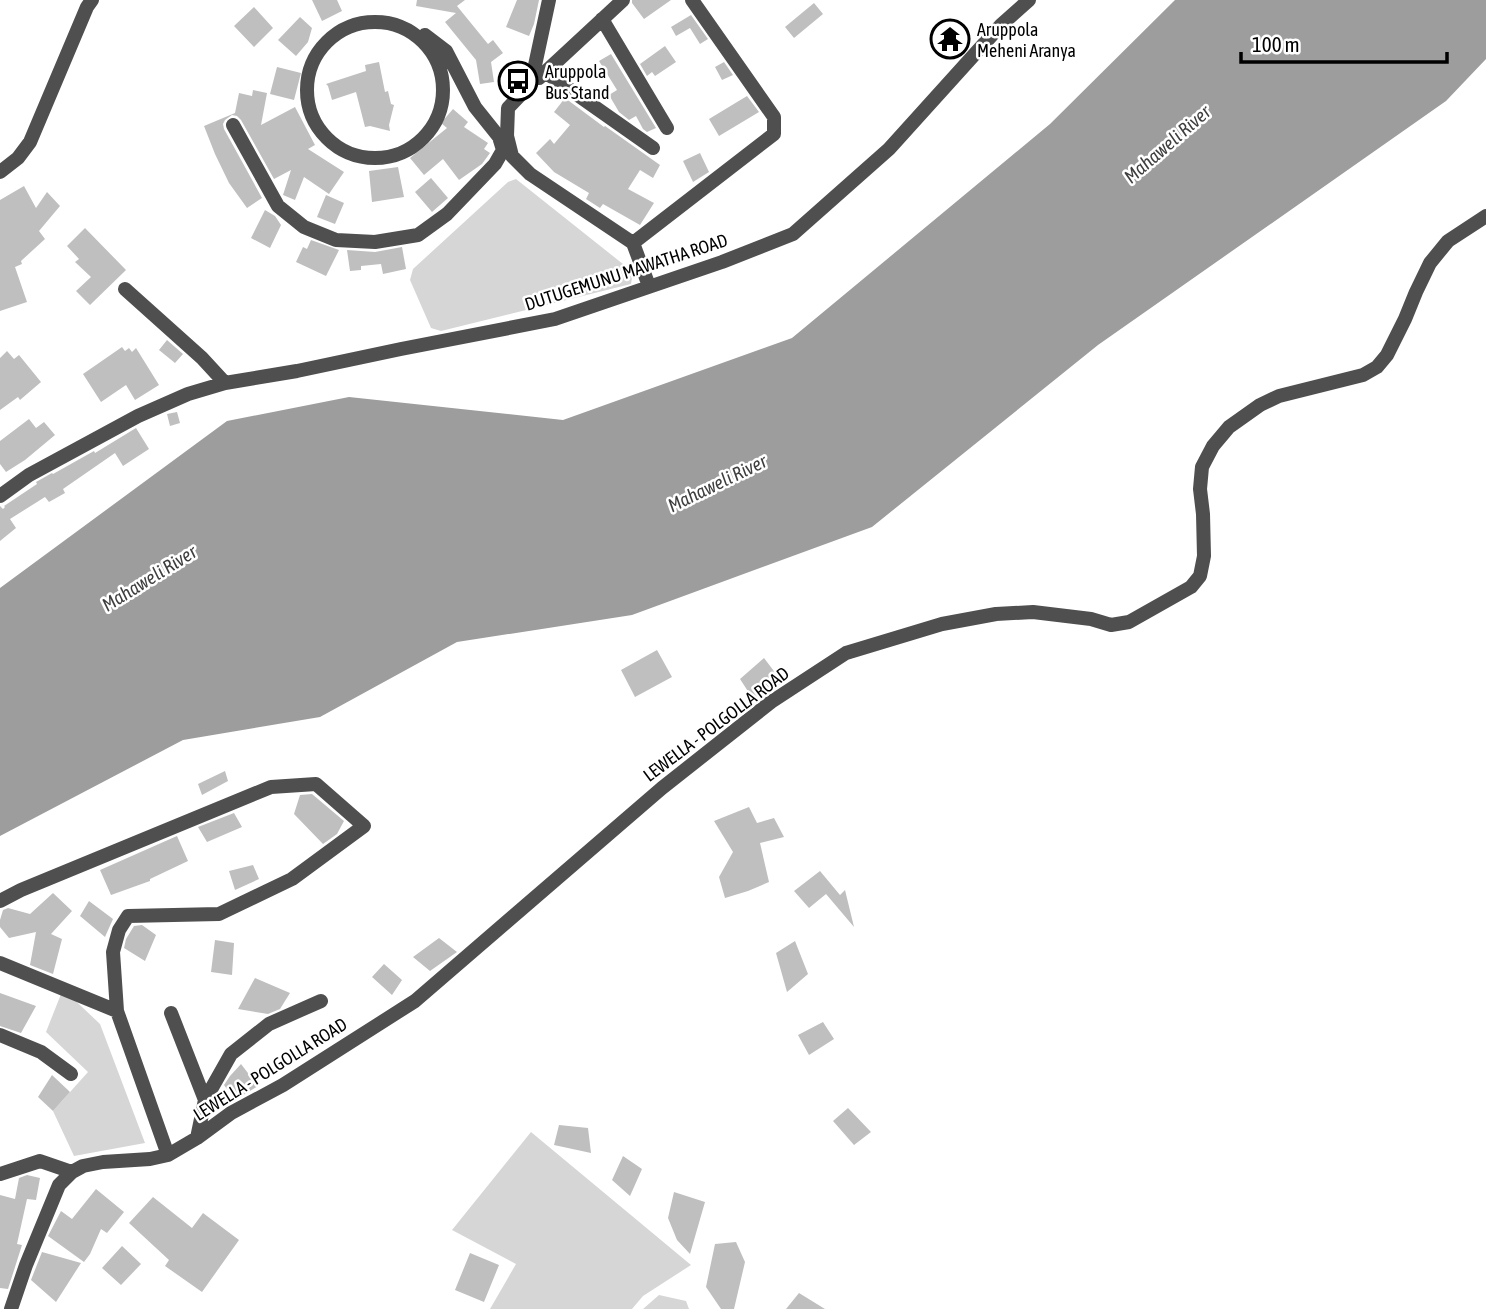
<svg xmlns="http://www.w3.org/2000/svg" width="1486" height="1309" viewBox="0 0 1486 1309" font-family="'Asap Condensed',sans-serif">
	<rect width="100%" height="100%" fill="#fff"/>
	<path fill="#d6d6d6" d="M516,179l117,93 -2,12 -190,47 -10,-3 -21,-48 3,-11 95,-87z
		M63,989l37,35 45,119 -71,13 -21,-45 35,-39 -42,-40z
		M531,1132l160,133 -48,31 -11,13h-142l26,-45 -64,-34z
		M659,1295l27,6 3,8h-46z"/>
	<path fill="#9d9d9d" d="M1175,0h311v59l-40,42 -348,244 -226,182 -240,88 -175,27 -137,75 -137,23 -183,96v-248l227,-167 122,-24 214,23 229,-82 258,-214z"/>
	<path fill="#bfbfbf" d="M312,0h25l5,11 -20,10z
		M417,0h48l-8,6 31,38 5,-4 10,13 -12,9 3,20 -14,2 -4,-24 -31,-38 11,-9 -40,-7z
		M517,0h22l-5,24 -5,12 -23,-9z
		M632,0h39l-27,19 -12,-16z
		M814,3l9,11 -29,24 -9,-11z
		M254,7l19,21 -19,19 -20,-21z
		M691,15l17,24 -8,5 -10,-16 -14,8 -5,-9z
		M300,17l12,11 -4,14 -12,14 -18,-16z
		M665,46l11,16 -21,14 -3,-4 -5,4 -7,-12z
		M611,54l45,74 -9,4 -4,-3 -7,-13 -7,4 -10,-8 -10,-17 8,-5 -18,-29z
		M379,62l6,30 3,-1 3,13 3,1 -5,20 1,6 -20,-5 -5,1 -9,-35 -24,8 -4,-14 -2,-2 40,-13 -1,-6z
		M724,62l9,13 -11,5 -7,-13z
		M277,67l24,6 -7,27 -24,-6z
		M253,90l14,3 -6,32 34,-18 20,38 -7,4 36,23 -15,22 -25,-17 -9,23 -12,-5 8,-25 -17,9 -33,-59 -4,-4 -5,-1 -7,5 -2,4 1,5 38,69 -15,10 -18,-25 -14,-29 -11,-28 31,-13 4,-20 13,3z
		M747,96l12,16 -40,24 -10,-17z
		M565,98l39,29 1,-1 55,39 -7,13 -13,-8 -12,19 26,14 -14,22 -37,-21 -3,4 -14,-9 3,-6 -35,-21 -18,-19 14,-14 4,5 16,-19 -16,-13z
		M453,109l15,13 -4,5 24,16 -4,6 6,4 -8,11 -23,16 -16,-21 -19,16 -14,-17 37,-30 -6,-5z
		M700,153l9,19 -16,10 -10,-21z
		M398,167l6,30 -32,5 -3,-31z
		M431,178l17,20 -16,14 -17,-20z
		M24,186l12,22 11,-16 13,14 -21,25 6,8 -24,22 1,3 -7,3 12,35 -27,9v-111z
		M326,195l18,8 -9,21 -18,-7z
		M265,210l10,6 6,9 -11,23 -19,-10z
		M85,228l41,42 -36,35 -14,-14 15,-14 -16,-15 4,-3 -12,-13z
		M311,240l28,10 -13,26 -30,-14 7,-15 4,2z
		M402,247l4,22 -23,5 -2,-10 -20,2v4l-11,1 -3,-21 28,2z
		M167,340l16,14 -8,9 -16,-13z
		M122,347l3,4 4,-3 3,4 4,-4 23,37 -24,15 -9,-15 -25,17 -18,-28z
		M7,351l7,8 5,-4 22,27 -21,18 -2,-3 -18,13v-52z
		M177,412l3,11 -10,3 -3,-12z
		M29,419l7,9 8,-6 11,13 -30,25 -19,12 -6,-8v-23z
		M136,428l13,21 -26,17 -8,-13 -52,36 2,4 -16,9 -4,-5 -35,22 6,9 -16,13v-35l3,3 2,-2 -1,-1 33,-22 -1,-2 16,-9 1,1 41,-23 1,2z
		M657,650l15,27 -37,20 -14,-27z
		M764,658l19,25 -30,16 -13,-20z
		M225,771l3,10 -26,14 -4,-11z
		M312,794l32,27 -7,13 -14,10 -29,-30 6,-19z
		M749,807l8,16 17,-5 10,19 -24,6 9,39 -21,9 -23,7 -6,-21 14,-25 -19,-31z
		M234,813l8,14 -35,15 -9,-15z
		M177,836l11,25 -38,18v2l-39,14 -11,-25z
		M253,865l6,14 -24,11 -6,-19z
		M820,871l20,24 5,-5 9,37 -28,-33 -17,14 -15,-17z
		M53,893l19,18 -21,23 11,5 -9,35 -23,-9 6,-33 -27,6 -9,-11v-7l3,-10 5,-2 22,6z
		M89,901l24,18 -8,18 -25,-21z
		M142,925l14,10 -11,26 -21,-13 2,-9 8,-13z
		M439,938l18,14 -27,19 -17,-14z
		M215,940l19,3 -2,32 -21,-3z
		M795,941l13,33 -21,18 -11,-39z
		M384,964l18,16 -10,15 -20,-18z
		M255,978l35,15 -10,16 -12,5 -30,-5z
		M0,993l36,13 -15,27 -21,-7z
		M823,1022l11,17 -25,16 -11,-20z
		M241,1064l17,22 -23,14 -11,-15 6,-9z
		M52,1075l18,17 -17,19 -15,-14z
		M848,1108l23,24 -17,13 -21,-24z
		M559,1125l29,3 3,25 -37,-8z
		M623,1156l19,13 -12,27 -18,-16z
		M27,1175l13,3 -4,22 -9,-1 -10,45 5,1 -14,44 -8,-1v-93l15,4 4,-21z
		M96,1189l28,23 -17,21 -6,-4 -11,25 -6,8 -36,-26 13,-25 11,8z
		M674,1192l31,10 -15,52 -13,-14 -9,-22z
		M153,1197l39,31 11,-15 36,27 -37,52 -37,-26 4,-6 -40,-37z
		M736,1242l9,20 -11,47h-13l-15,-22 9,-43z
		M122,1246l19,18 -20,21 -19,-17z
		M42,1252l39,11 -25,39 -25,-22z
		M470,1253l29,12 -15,37 -29,-12z
		M799,1293l26,16h-39z"/>
	<g fill="none" stroke-linecap="round" stroke-linejoin="round">
		<path stroke="#4f4f4f" stroke-width="14" d="M549,0l-18,84 -23,24 -1,28 5,20 18,18 103,69 16,43
			M602,19l65,109
			M307 90a68 68 0 1 1 136 0a68 68 0 1 1-136 0Z
			M425,35l21,16 29,56 24,30 4,13 3,2
			M545,72l108,76
			M539,78l84,-78
			M233,125l45,81 26,21 32,13 39,2 43,-7 29,-21 48,-50 8,-14
			M0,172l18,-14 12,-16 57,-135 5,-7
			M633,243l141,-109v-17l-82,-117
			M125,289l77,69 23,25
			M0,496l29,-21 109,-59 50,-22 37,-11 72,-12 104,-22 154,-30 167,-57 71,-28 96,-85 112,-124 28,-25
			M0,901l21,-11 250,-103 45,-3 48,42 -72,53 -73,35 -91,2 -9,14 -6,22 4,59 51,144
			M0,963l117,48
			M171,1013l34,87
			M0,1035l41,17 30,22
			M197,1138l8,-38 26,-46 38,-30 52,-23
			M0,1174l40,-13 32,11
			M11,1309l15,-44 33,-80 13,-13 11,-6 20,-4 47,-3 18,-4 29,-17 34,-25 52,-28 132,-84 247,-213 109,-86 75,-49 96,-29 54,-10 37,-2 58,7 20,6 18,-3 62,-35 9,-11 4,-20 -1,-42 -3,-25 2,-22 11,-21 16,-19 31,-22 19,-9 84,-21 14,-8 10,-12 18,-36 11,-27 14,-29 18,-22 38,-25"/>
	</g>
	<defs>
		<symbol id="temple-ring" viewBox="-11 -11 22 22"><circle r="9.5" fill="#fff" stroke="#000" stroke-width="1.5"/><path d="M0-6L5-2H3V0L6.5 2.5H4V6H1.5V3h-3V6H-4V2.5H-6.5L-3 0V-2H-5Z" fill="#000"/></symbol>
		<symbol id="bus-ring" viewBox="-11 -11 22 22"><circle r="9.5" fill="#fff" stroke="#000" stroke-width="1.5"/><path d="M-5-6H5V4H4V6H2V4H-2V6H-4V4H-5ZM-3.5-4V0h7V-4ZM-3.5 1.2v1.5H-2V1.2ZM2 1.2v1.5H3.5V1.2Z" fill="#000"/></symbol>
	</defs>
	<g fill-rule="evenodd">
		<use href="#temple-ring" x="928" y="17" width="44" height="44"/>
		<use href="#bus-ring" x="496" y="59" width="44" height="44"/>
	</g>
	<g text-anchor="middle" dominant-baseline="central" stroke-width="5" stroke-linejoin="round" paint-order="stroke">
		<g font-size="18" fill="#000" stroke="#fff" text-anchor="start">
			<text x="977" y="29">Aruppola<tspan x="977" dy="21">Meheni Aranya</tspan></text>
			<text x="545" y="71">Aruppola<tspan x="545" dy="21">Bus Stand</tspan></text>
		</g>
		<g font-size="18" fill="#000" stroke="#fff">
			<text transform="translate(626 272) rotate(-18)">DUTUGEMUNU MAWATHA ROAD</text>
			<text transform="translate(716 724) rotate(-37)">LEWELLA - POLGOLLA ROAD</text>
			<text transform="translate(270 1069) rotate(-32)">LEWELLA - POLGOLLA ROAD</text>
		</g>
		<g font-size="19" font-style="italic" fill="#3e3e3e" stroke="#fff">
			<text transform="translate(1167 144) rotate(-41)">Mahaweli River</text>
			<text transform="translate(717 483) rotate(-26)">Mahaweli River</text>
			<text transform="translate(149 578) rotate(-32)">Mahaweli River</text>
		</g>
	</g>
	<path d="M1241 52v10h206v-10" fill="none" stroke="#000000" stroke-width="3.5"/>
	<text x="1252" y="52" font-size="21" fill="#000000" stroke="#ffffff" stroke-width="5" paint-order="stroke">100 m</text>
</svg>
